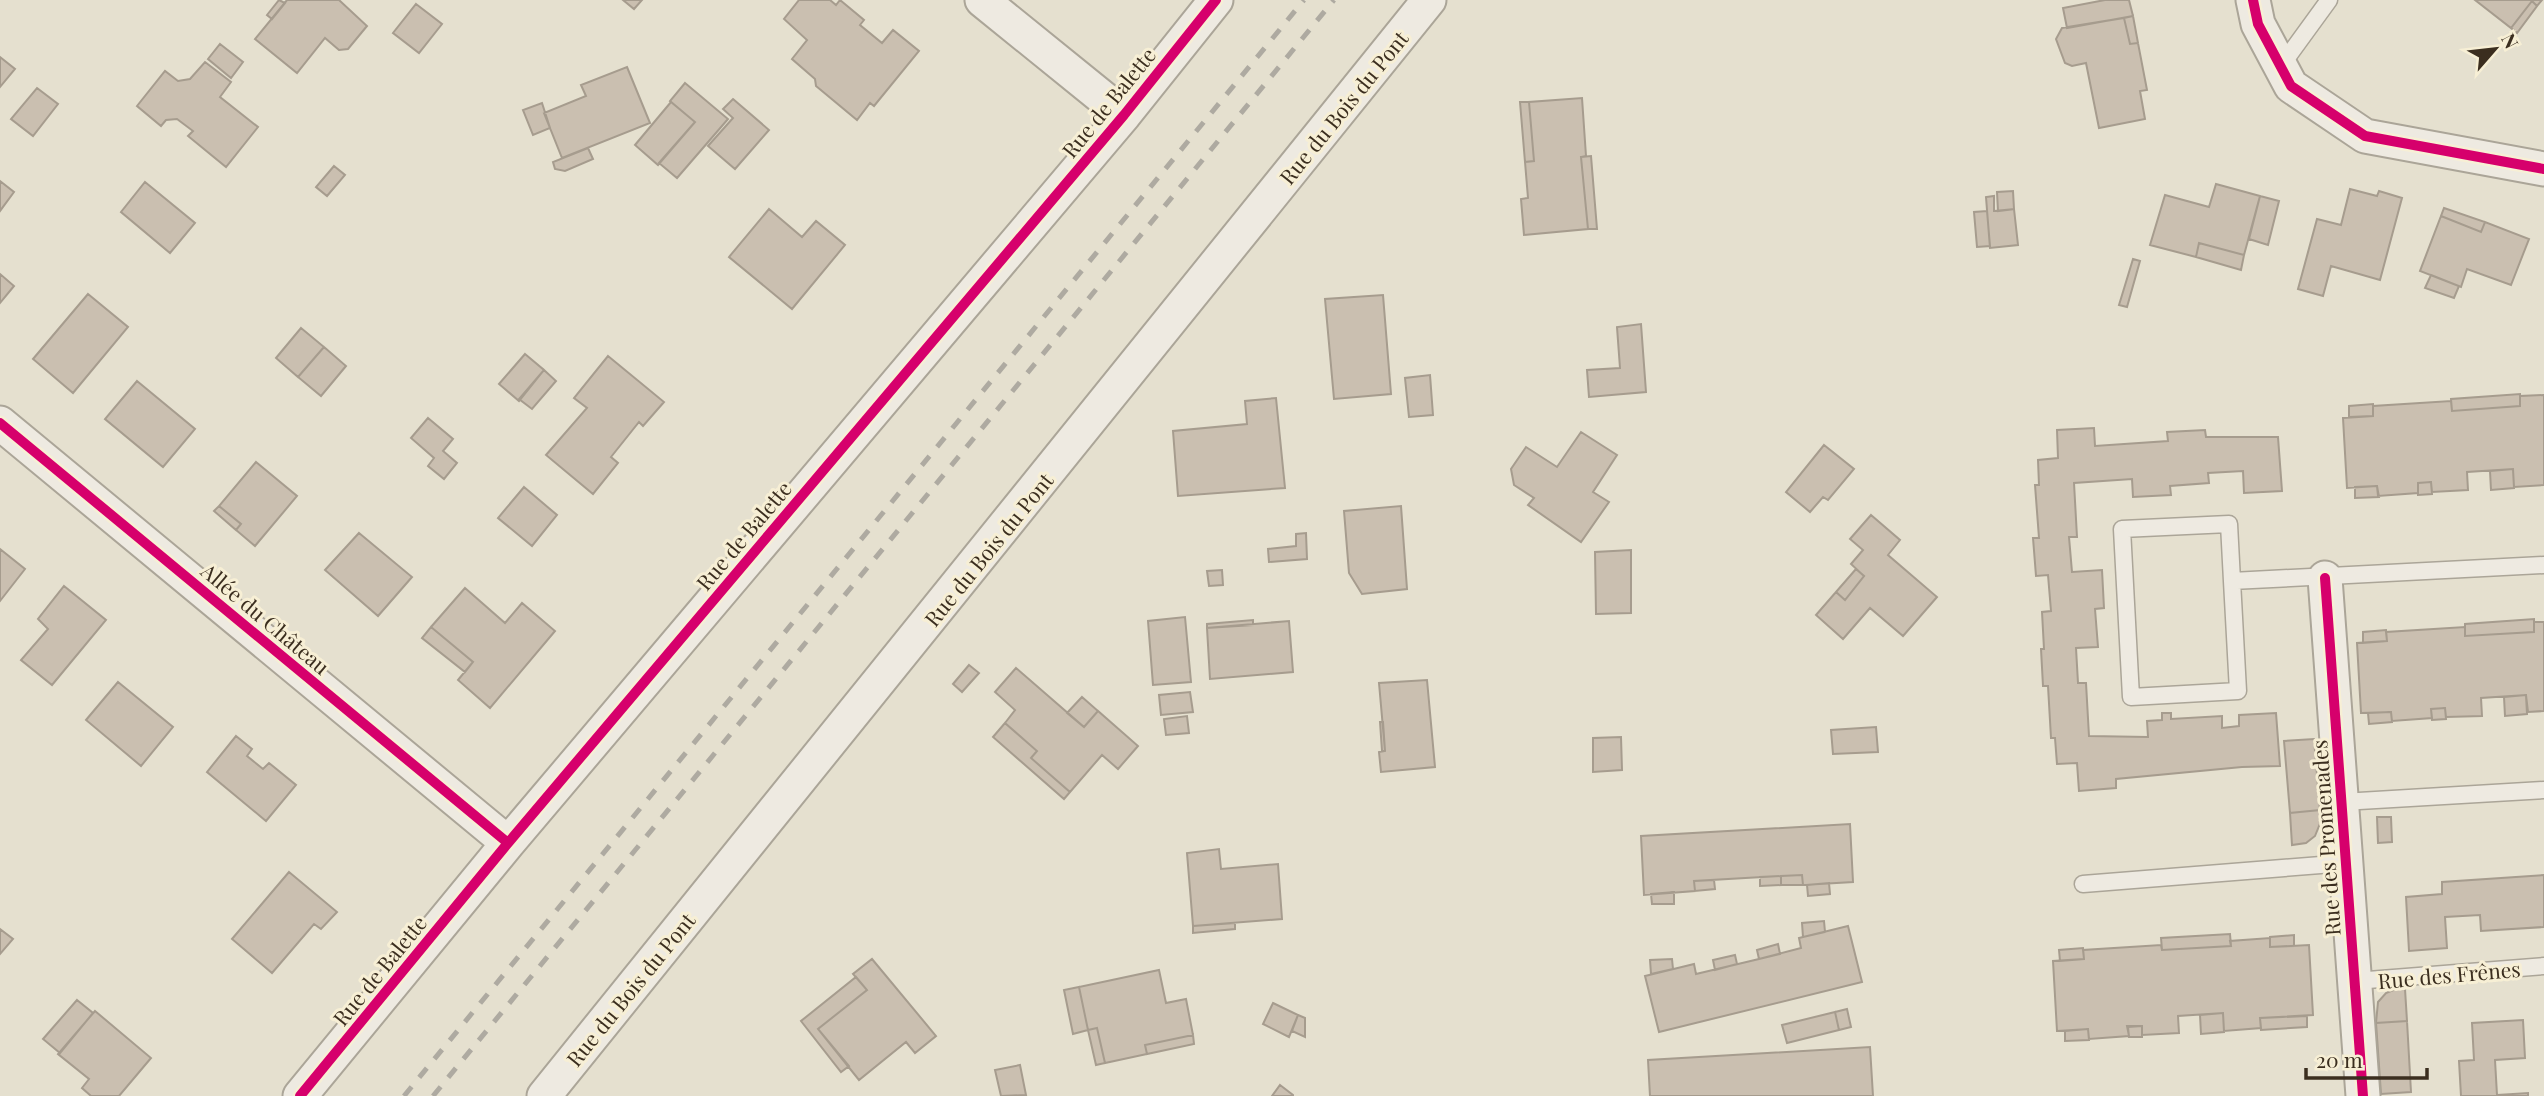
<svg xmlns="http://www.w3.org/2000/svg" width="2544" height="1096" viewBox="0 0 2544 1096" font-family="'Playfair Display',serif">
	<rect width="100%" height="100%" fill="#e5e0cf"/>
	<path fill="#cabfb0" stroke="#a69c8e" stroke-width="2" d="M279,0l6,3 -13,16 -5,-4z
		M287,0h52l28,26 -19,23 -9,1 -14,-12 -28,35 -42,-34z
		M623,0h19l-8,9z
		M799,0h31l6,5 4,-5 24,20 -4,5 22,18 11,-13 26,21 -45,55 -4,-3 -13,17 -41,-34 -1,-7 -23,-20 15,-19 -23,-21z
		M2105,0h24l4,16 -66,12 -4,-20z
		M2475,0h67l-5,6 -5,-5 -21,27z
		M2532,1l5,5 -20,27 -6,-5z
		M416,4l26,20 -23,29 -26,-20z
		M2133,16l5,27 -8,1 -6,-26z
		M2124,18l6,26 8,-1 9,47 -7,1 5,28 -46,9 -13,-65 -14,3 -7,-3 -9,-24 6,-11z
		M220,44l23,18 -12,16 -23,-19z
		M0,57l15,12 -15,18z
		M205,62l26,20 -11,15 38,30 -32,40 -38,-31 5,-5 -16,-12 -11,1 -5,6 -24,-20 28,-35 13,10 12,-2z
		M627,67l23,56 -88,35 -18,-45 42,-17 -5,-11z
		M685,83l43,36 -51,59 -18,-15 36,-41 -25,-21z
		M37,88l21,16 -25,32 -22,-17z
		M1582,98l4,58 -5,1 7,72 -64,6 -3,-36 7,-1 -3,-36 9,-1 -5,-59z
		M733,99l36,31 -34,39 -27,-23 25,-28 -10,-9z
		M671,102l24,20 -37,43 -23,-20z
		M1520,102h9l5,59 -9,1z
		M542,103l8,25 -17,7 -10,-25z
		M588,148l5,11 -28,12 -10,-2 -2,-7z
		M1591,156l6,73h-9l-7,-72z
		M334,166l11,9 -18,21 -11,-9z
		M0,181l14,11 -14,19z
		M145,182l50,41 -25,30 -49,-41z
		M2216,184l44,12 -16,59 -45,-12 -3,14 -46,-12 15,-50 44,12z
		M2350,189l27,7 2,-5 23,7 -22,82 -49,-14 -8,30 -25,-7 19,-70 24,6z
		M2013,191l1,18 -16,2 -1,-19z
		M1994,196v15l20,-2 4,36 -28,3 -4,-51z
		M2260,196l19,5 -11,44 -19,-6z
		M2444,208l41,14 -4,10 -40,-16z
		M769,209l33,28 14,-16 29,24 -53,64 -63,-52z
		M1987,211l3,35 -13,1 -3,-35z
		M2441,216l40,16 4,-10 44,17 -18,46 -44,-16 -6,18 -41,-16z
		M2199,243l45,12 -3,15 -45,-13z
		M2133,259l7,2 -13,46 -8,-2z
		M0,274l14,12 -14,17z
		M2431,275l28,11 -5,12 -29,-10z
		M88,294l40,33 -55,66 -40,-34z
		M1383,295l8,99 -57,5 -9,-100z
		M1641,324l5,68 -57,5 -2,-27 33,-2 -3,-41z
		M301,328l23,19 -26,30 -22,-19z
		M324,347l22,19 -25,30 -23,-19z
		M525,354l19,16 -25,31 -20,-17z
		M608,356l56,46 -21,24 -4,-4 -28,35 7,6 -25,31 -47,-39 41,-47 -13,-10z
		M544,370l12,11 -24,28 -13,-10z
		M1430,375l3,40 -24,2 -4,-39z
		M137,381l58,48 -32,38 -58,-48z
		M2520,394v12l-68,5 -1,-12z
		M2544,395v90l-30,2 -1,-18 -46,3 1,18 -36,2 -1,-10 -13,1v10l-40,3 -1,-10 -30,2 -4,-70 30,-2v-10l78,-5 1,10 68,-5v-10z
		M1276,398l9,90 -107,8 -5,-65 74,-7 -2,-23z
		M2373,404v12l-24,1v-11z
		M428,418l25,21 -10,12 14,12 -13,16 -16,-13 6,-8 -23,-20z
		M2094,428l1,18 73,-5 -1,-9 38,-2 1,7h72l4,54 -38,2 -1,-22 -35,2 1,10 -39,3 1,9 -38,2 -1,-18 -58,4 3,54h-8l3,35 30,-2 2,38 -9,1 3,38 -22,1 2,35h8l3,53 59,1 -1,-16 15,-1v-7h9v6l51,-3v12l17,-2v-11l37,-2 4,53 -38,1 -126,12v9l-37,3 -2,-28 -20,1 -2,-26h-4l-3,-52h-5l-2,-37h3l-2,-37 9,-1 -3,-36 -12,1 -3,-38h6l-4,-53h4l-1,-25 20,-2 -1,-28z
		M1581,432l36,23 -24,37 16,10 -28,40 -53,-37 6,-7 -20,-13 -3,-16 15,-22 31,20z
		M1824,445l30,24 -26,31 -5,-3 -13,15 -24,-20z
		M256,462l41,34 -42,50 -19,-16 5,-6 -22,-18z
		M2513,469l1,19 -23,2 -1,-19z
		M2431,482l1,12 -14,1v-12z
		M2377,486l2,11 -24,1v-11z
		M524,487l33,28 -25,31 -34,-28z
		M219,506l22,18 -5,6 -22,-19z
		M1401,506l6,83 -45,5 -13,-21 -5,-62z
		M1871,515l29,25 -12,15 49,42 -34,39 -33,-28 -27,31 -27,-24 20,-23 9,8 19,-24 -13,-12 12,-14 -13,-11z
		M359,533l53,44 -34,39 -53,-46z
		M1306,533l1,26 -38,3 -1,-13 28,-3v-12z
		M0,549l25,20 -25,32z
		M1631,550v63l-35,1 -1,-62z
		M1856,569l8,7 -19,24 -9,-8z
		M1222,570l1,15 -14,1 -2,-15z
		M64,586l42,34 -54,65 -31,-25 27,-31 -10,-10z
		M465,588l40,35 17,-20 33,28 -65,77 -32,-28 15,-18 -42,-35z
		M1185,617l6,65 -38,3 -5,-64z
		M2534,619v13l-69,4v-12z
		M1253,620v5l-46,3v-4z
		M1289,621l4,51 -83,7 -3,-51z
		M2534,622h10v89l-16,1 -2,-17 -45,3 1,18 -36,1 -1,-9 -14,1 1,9 -40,3 -1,-9 -30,1 -4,-70 30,-2 -1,-9 79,-5v9l69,-4z
		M431,627l42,35 -8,10 -43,-34z
		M2386,630l1,11 -24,2v-11z
		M969,665l10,8 -17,19 -9,-8z
		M1016,668l68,59 14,-16 40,35 -20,23 -16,-14 -32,37 -39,-34 6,-7 -32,-28 10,-13 -20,-18z
		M1427,680l8,87 -54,5 -2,-20 6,-1 -6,-68z
		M118,682l55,45 -32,39 -55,-46z
		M1190,692l3,20 -32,3 -2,-20z
		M2526,695l1,19 -22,2 -1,-19z
		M1082,697l16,14 -14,16 -17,-14z
		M2445,708l1,11 -14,1 -1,-11z
		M2391,712l1,10 -23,2 -1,-11z
		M1187,716l2,17 -23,2 -2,-16z
		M1380,722h3l2,29h-3z
		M1005,723l32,28 -6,7 39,34 -6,7 -71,-62z
		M1876,727l2,25 -45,2 -2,-24z
		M236,736l16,13 -5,7 16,13 6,-6 27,22 -30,36 -59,-49z
		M1621,737l1,33 -29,2v-34z
		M2314,739l6,71 -30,3 -6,-72z
		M2320,810l1,11 -6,15 -9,7 -14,2 -2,-32z
		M2377,817h14l1,25 -14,1z
		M1850,824l3,58 -50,3 -1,-10 -21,1 -87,5 1,10 -51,4 -3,-59z
		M1219,849l2,20 57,-5 4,55 -89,7 -6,-73z
		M289,872l48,40 -16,17 -7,-5 -42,49 -40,-34z
		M1802,875l1,10h-22v-9z
		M2544,875v52l-63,4 -1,-16 -35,2 2,31 -38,3 -3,-54 36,-3v-12z
		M1781,876v9l-21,1v-9z
		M1714,880l1,9 -20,2 -1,-10z
		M1829,883l1,11 -22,2 -1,-11z
		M1674,892v12h-22l-1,-10z
		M1824,921l1,11 -22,5 -1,-14z
		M1235,923v6l-42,4v-7z
		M1848,926l14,56 -203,50 -14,-56 49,-12 2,10 63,-15 42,-11 -2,-10z
		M0,929l13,10 -13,15z
		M2230,934l1,12 -69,4 -1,-12z
		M2294,935v11l-24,1v-10z
		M2270,938v9l39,-2 4,70 -53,3 1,10 -37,3 -1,-18 -45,3 1,17 -37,2v-9h-15l2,10 -40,3 -1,-10 -31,2 -4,-70 31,-2 -1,-9 78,-5 1,5 69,-4 -1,-5z
		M1778,944l2,10 -21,5 -2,-9z
		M2083,948l1,11 -24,2 -1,-11z
		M1735,955l2,9 -22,6 -2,-10z
		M872,959l64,77 -21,17 -9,-11 -47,38 -41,-51 49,-39 -14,-16z
		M1672,959l1,10 -22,5 -1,-14z
		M1159,970l7,33 20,-4 7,36 -48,10 2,9 -42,9 -8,-35 -9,2 -9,-43z
		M856,977l11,13 -49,39 31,37 -8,6 -40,-51z
		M1079,987l9,43 -15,4 -9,-44z
		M2396,989h9l2,32 -31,2 2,-21 8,-9z
		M77,1000l16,13 -33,40 -17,-14z
		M1273,1003l25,12 -9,22 -26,-13z
		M1847,1009l4,18 -12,3 -4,-18z
		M95,1011l56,47 -32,38h-28l-9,-8 7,-9 -31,-25z
		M1835,1012l4,18 -52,13 -5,-18z
		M2223,1013l1,19 -23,2 -1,-19z
		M1298,1015l7,3v19l-13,-6z
		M2307,1016v11l-46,3 -1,-12z
		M2523,1020l2,38 -30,2 2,35 31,-2v3h-67l-2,-35 15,-1 -2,-37z
		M2407,1021l4,71 -30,2 -5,-71z
		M2142,1026v11h-13l-1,-10z
		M1097,1028l8,35 -9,2 -8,-35z
		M2088,1029l1,11 -24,1v-10z
		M1193,1035l1,9 -47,10 -2,-9z
		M1870,1047l3,49h-223l-2,-36z
		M1020,1065l6,30 -25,1 -6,-26z
		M1280,1085l13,10v1h-21z"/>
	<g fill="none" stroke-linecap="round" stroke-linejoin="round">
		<defs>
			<path id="service" d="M2281,66l48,-66
				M2232,581l6,110 -107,6 -9,-168 107,-5 3,57 312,-16
				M2342,802l202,-12
				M2083,884l263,-21
				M2355,981l189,-15"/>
			<path id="minor" d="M982,0l142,115
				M2253,0l5,24 33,62 74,50 179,33
				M0,423l508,420
				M2325,578l38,518
				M300,1096l208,-253 616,-728 92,-115
				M544,1096l885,-1096"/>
		</defs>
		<use href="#service" stroke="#aba598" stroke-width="19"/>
		<use href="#minor" stroke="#aba598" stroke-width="37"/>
		<use href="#service" stroke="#eeeae1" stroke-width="16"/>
		<use href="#minor" stroke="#eeeae1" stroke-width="33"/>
		<path stroke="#aeaaa1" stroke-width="5" stroke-dasharray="12 12" stroke-linecap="butt" d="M404,1096l900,-1096
			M433,1096l901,-1096"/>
		<defs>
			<path id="cycleway" d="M2253,0l5,24 33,62 74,50 179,33
				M0,423l508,420
				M2325,578l38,518
				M300,1096l208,-253 616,-728 92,-115"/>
		</defs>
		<use href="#cycleway" stroke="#f7efd5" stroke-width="15"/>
		<use href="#cycleway" stroke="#d6006c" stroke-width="10"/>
	</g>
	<g text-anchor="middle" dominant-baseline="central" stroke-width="6" stroke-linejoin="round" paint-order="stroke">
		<g font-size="21" fill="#3b2e1f" stroke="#f7efd5">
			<text transform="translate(1108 102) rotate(-51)">Rue de Balette</text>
			<text transform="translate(1343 107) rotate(-51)">Rue du Bois du Pont</text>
			<text transform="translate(743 535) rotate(-50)">Rue de Balette</text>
			<text transform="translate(988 549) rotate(-51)">Rue du Bois du Pont</text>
			<text transform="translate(266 618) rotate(40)">Allée du Château</text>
			<text transform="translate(2325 838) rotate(-94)">Rue des Promenades</text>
			<text transform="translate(379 970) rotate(-51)">Rue de Balette</text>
			<text transform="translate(2449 974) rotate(-5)">Rue des Frênes</text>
			<text transform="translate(630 989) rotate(-51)">Rue du Bois du Pont</text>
		</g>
	</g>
	<g transform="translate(2495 49) rotate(62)" stroke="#f7efd5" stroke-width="5" paint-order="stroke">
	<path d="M0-5L12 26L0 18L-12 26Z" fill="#3b2e1f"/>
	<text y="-10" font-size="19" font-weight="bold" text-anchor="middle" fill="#3b2e1f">N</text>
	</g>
	<path d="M2306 1068v10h121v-10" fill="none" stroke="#3b2e1f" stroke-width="3.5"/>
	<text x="2316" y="1068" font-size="21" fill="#3b2e1f" stroke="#f7efd5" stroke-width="5" paint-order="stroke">20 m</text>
</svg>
